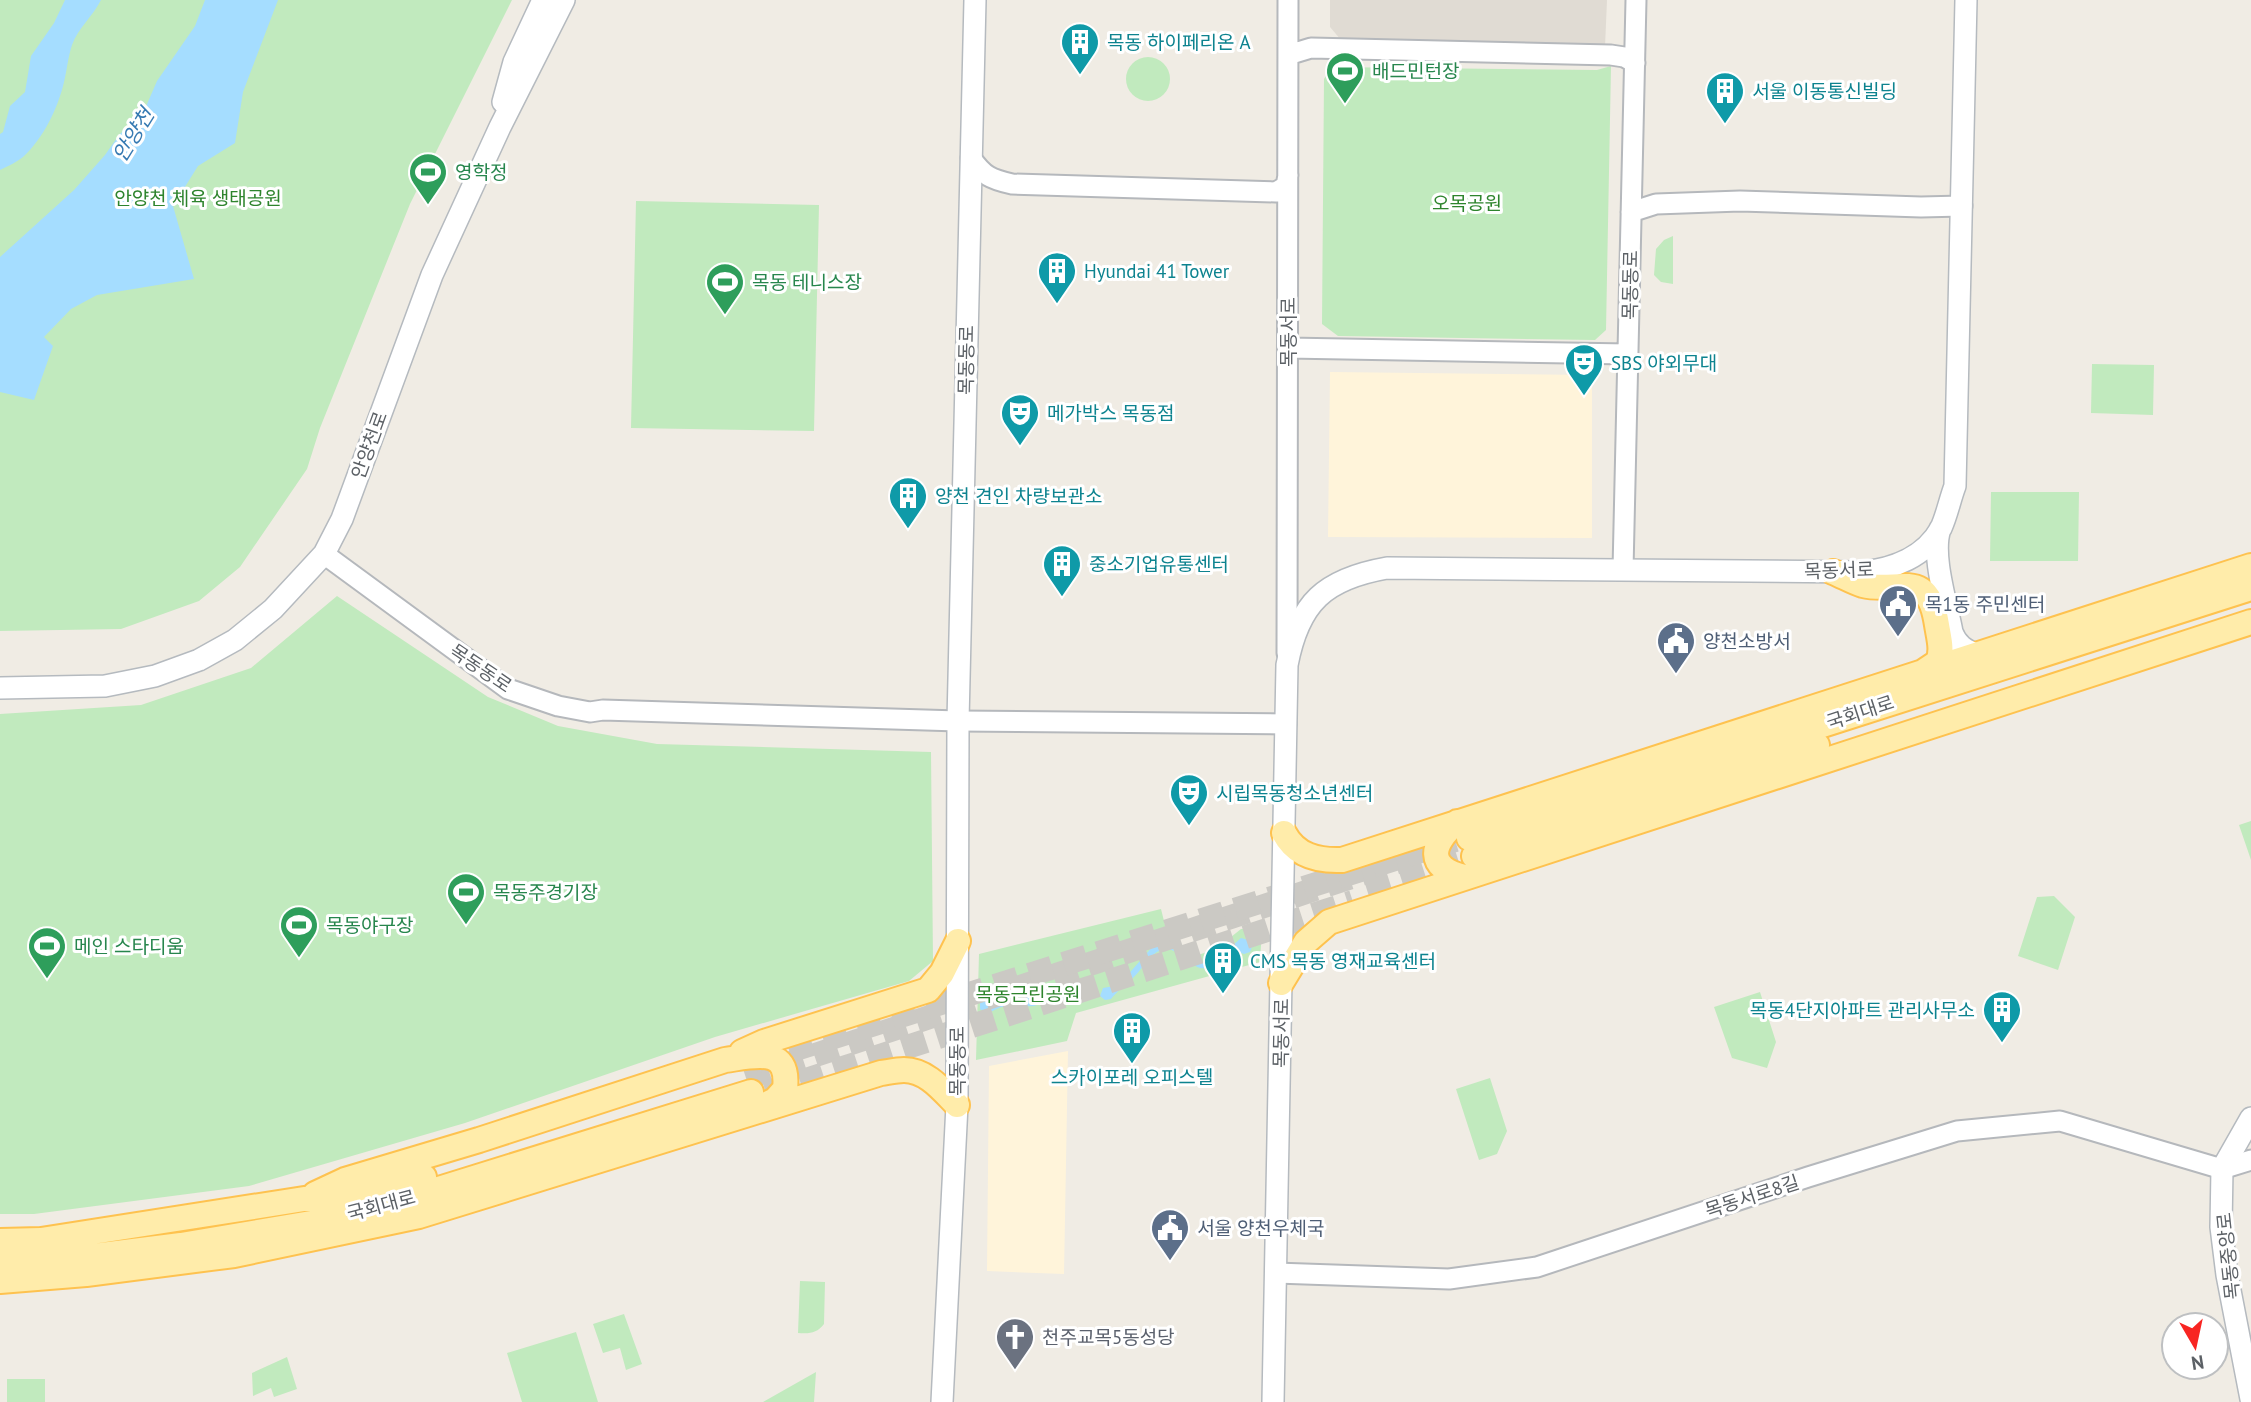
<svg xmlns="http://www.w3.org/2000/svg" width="2251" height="1402" viewBox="0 0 2251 1402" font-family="'PT Sans','Noto Sans KR',sans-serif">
	<rect width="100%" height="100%" fill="#f0ece4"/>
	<path fill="#fff4da" d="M1330,372l262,3v163l-264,-1z
		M1068,1051l-4,223 -77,-3 2,-205z"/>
	<path fill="#e0dbd3" d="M1330,0h277l-2,47 -264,-7 -11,-13z"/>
	<path fill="#c1eabe" d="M0,0h512l-102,204 -90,224 -13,41 -67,98 -41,34 -78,28 -121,2z
		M1126 79a22 22 0 1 1 44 0a22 22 0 1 1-44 0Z
		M1611,66l-5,264 -11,10 -257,-4 -16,-12 2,-245 7,-12 266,3z
		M636,201l183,4 -5,226 -183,-3z
		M1673,236v48l-12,-2 -7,-7 2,-26 8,-9z
		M2092,364l62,1 -1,50 -62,-2z
		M1991,492h88l-1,69h-88z
		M337,596l151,101 70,29 99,18 274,8 2,209 -24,20 -194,56 -250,86 -216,63 -215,28h-34v-500l141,-9 110,-37z
		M2251,821v39l-12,-35z
		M2054,896l21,21 -17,53 -40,-14 19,-59z
		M1161,909l7,28 27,19 21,-7 25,-20 21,-1 -2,34 -184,51 -9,28 -91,19 3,-106z
		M1760,992l16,50 -9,26 -35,-10 -18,-51z
		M1490,1078l17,53 -10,23 -18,6 -23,-71z
		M800,1281l25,1 -1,42c-7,9 -14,10 -26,9z
		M624,1314l18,50 -16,6 -6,-22 -17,5 -10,-29z
		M576,1332l22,70h-76l-15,-49z
		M287,1357l10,32 -23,8 -3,-9 -18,8 -1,-23z
		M816,1372l-2,30h-51z
		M7,1379h38v23h-38z"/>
	<path fill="#a5ddff" d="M65,0h36c-8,16 -23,28 -29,45 -4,12 -5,25 -8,37 -6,26 -21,57 -41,75 -6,5 -15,9 -23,13v-36l3,-2 7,-26 15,-14 6,-36 23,-33z
		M205,0h73l-35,92 -8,51 -37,23 -25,40 21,73 -97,16 -26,14 -27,28 9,9 -19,54 -34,-8v-135l74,-67 31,-35 14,-20 25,-24 13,-30 38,-55z
		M1241,938l7,2 4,7 -2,5 -6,2 -10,-4c-9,6 -17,16 -28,18 -10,2 -16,-7 -24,-12 -26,-20 -35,10 -51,24 -7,7 -14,11 -20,19l-6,1 -5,-4 3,-8 11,-2 11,-8 29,-33c23,-2 39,24 56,17 6,-2 9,-7 13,-10 7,-5 12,-8 18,-14z
		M1066,993l5,4 -2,7 -24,-2 -11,4 -33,1 -15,7 -6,-5v-8l10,-4 11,7 33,-9 16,6 8,-2z"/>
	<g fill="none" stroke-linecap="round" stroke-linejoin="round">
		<path stroke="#cbc9c4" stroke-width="24" stroke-dasharray="24 12" stroke-linecap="butt" d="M1367,890l107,-34
			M746,1078l723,-240"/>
		<path stroke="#cbc9c4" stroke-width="24" stroke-dasharray="24 12" stroke-linecap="butt" d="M755,1062l700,-222
			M766,1093l587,-191"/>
		<defs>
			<path id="tertiary" d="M1288,55l23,-7 300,7 13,2 11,6
				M971,158c13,18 19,21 41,26l264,8 10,-6 2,-11
				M1631,212l25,-8 84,-3 181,6 41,-1
				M1288,348l340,6
				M324,554l184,135 50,17 32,6 13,-2 355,11 328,3
				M1623,570l13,-570
				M1287,653l1,-653
				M1276,1273l173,6 88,-12 271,-90 149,-46 103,-10 162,48 29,-9"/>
			<path id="secondary" d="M503,102l11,-40 29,-62
				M1940,529c-9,26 7,75 12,103 5,13 13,18 26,23
				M0,688l105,-2 50,-10 44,-16 36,-20 38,-31 51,-55 18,-35 90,-244 68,-148 64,-127
				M2251,1118l-29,51 -1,58 6,48 24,124
				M942,1402l15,-297 1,-384 17,-721
				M1273,1402l14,-737c12,-63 38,-86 100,-97l475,4c31,-3 63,-15 79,-44 6,-13 9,-29 14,-42l11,-486"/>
			<path id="primary" d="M1833,572c10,4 20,10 30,13 36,9 65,-19 74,40 2,13 6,25 1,37l-15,10
				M1457,822c-27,22 -31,46 7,55
				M1284,833c12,23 34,28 58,27l909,-294
				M1469,838l782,-250
				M1474,856l343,-111
				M1281,983l25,-41 23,-20 922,-300
				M742,1052l22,-10 164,-52 14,-17 16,-32
				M315,1194l30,-14 134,-40 246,-80c29,-4 65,-15 60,29l-10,11 -12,6
				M0,1241l41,-1 263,-41 46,-1 74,-21
				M0,1262l78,-4 103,-13 136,-23 67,-16 367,-114
				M0,1281l86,-7 148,-19 185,-39 462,-143c7,-1 16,-3 23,-3 23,0 39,21 53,35"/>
		</defs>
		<use href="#tertiary" stroke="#b5b8bc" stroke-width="23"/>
		<use href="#secondary" stroke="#b5babf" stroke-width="24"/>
		<use href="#primary" stroke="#fec24f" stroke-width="28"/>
		<use href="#tertiary" stroke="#fff" stroke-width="19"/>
		<use href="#secondary" stroke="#fff" stroke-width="21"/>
		<use href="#primary" stroke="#ffecaa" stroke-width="24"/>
	</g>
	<defs>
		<symbol id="building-pin" viewBox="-11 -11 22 30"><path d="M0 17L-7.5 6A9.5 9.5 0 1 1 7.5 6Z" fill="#0f9aa8" stroke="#fff"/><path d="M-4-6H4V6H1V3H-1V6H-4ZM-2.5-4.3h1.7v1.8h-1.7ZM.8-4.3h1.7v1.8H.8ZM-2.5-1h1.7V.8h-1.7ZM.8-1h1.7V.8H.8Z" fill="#fff"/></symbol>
		<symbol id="stadium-pin" viewBox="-11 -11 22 30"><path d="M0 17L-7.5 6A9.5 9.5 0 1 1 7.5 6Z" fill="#2e9e5b" stroke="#fff"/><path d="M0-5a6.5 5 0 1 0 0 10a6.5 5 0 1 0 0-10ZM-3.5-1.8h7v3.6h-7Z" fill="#fff"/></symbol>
		<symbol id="theatre-pin" viewBox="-11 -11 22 30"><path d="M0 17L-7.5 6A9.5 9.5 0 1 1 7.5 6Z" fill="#0f9aa8" stroke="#fff"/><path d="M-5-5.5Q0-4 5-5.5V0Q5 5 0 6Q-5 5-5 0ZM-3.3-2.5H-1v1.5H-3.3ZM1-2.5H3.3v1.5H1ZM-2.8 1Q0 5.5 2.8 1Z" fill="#fff"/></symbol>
		<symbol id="civic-pin" viewBox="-11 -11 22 30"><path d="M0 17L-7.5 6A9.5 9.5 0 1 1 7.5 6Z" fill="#5c6f8a" stroke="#fff"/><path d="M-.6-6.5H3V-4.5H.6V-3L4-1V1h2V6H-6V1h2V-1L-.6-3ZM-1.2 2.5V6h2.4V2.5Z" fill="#fff"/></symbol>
		<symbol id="church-pin" viewBox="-11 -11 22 30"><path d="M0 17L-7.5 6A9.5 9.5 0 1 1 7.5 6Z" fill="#6b7280" stroke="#fff"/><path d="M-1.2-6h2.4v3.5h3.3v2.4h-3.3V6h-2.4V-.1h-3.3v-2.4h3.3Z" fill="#fff"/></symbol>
	</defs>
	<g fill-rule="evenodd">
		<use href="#building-pin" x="1058" y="20" width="44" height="60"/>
		<use href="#stadium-pin" x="1323" y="49" width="44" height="60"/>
		<use href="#building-pin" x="1703" y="69" width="44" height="60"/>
		<use href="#stadium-pin" x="406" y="150" width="44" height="60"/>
		<use href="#building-pin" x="1035" y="249" width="44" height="60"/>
		<use href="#stadium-pin" x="703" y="260" width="44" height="60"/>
		<use href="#theatre-pin" x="1562" y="341" width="44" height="60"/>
		<use href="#theatre-pin" x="998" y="391" width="44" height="60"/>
		<use href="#building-pin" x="886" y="474" width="44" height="60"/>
		<use href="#building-pin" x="1040" y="542" width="44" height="60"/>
		<use href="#civic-pin" x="1876" y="582" width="44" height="60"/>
		<use href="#civic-pin" x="1654" y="619" width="44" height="60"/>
		<use href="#theatre-pin" x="1167" y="771" width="44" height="60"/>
		<use href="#stadium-pin" x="444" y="870" width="44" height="60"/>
		<use href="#stadium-pin" x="277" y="903" width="44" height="60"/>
		<use href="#stadium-pin" x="25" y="924" width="44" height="60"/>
		<use href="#building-pin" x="1201" y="939" width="44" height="60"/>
		<use href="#building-pin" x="1980" y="988" width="44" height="60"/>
		<use href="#building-pin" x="1110" y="1009" width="44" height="60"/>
		<use href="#civic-pin" x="1148" y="1206" width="44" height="60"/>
		<use href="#church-pin" x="993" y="1315" width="44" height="60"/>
	</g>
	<g text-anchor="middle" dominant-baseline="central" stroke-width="6" stroke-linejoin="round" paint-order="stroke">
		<g font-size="19" fill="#0d838f" stroke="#fff" text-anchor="start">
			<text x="1107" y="42">목동 하이페리온 A</text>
			<text x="1752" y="91">서울 이동통신빌딩</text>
			<text x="1084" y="271">Hyundai 41 Tower</text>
			<text x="1611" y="363">SBS 야외무대</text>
			<text x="1047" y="413">메가박스 목동점</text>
			<text x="935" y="496">양천 견인 차량보관소</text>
			<text x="1089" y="564">중소기업유통센터</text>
			<text x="1216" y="793">시립목동청소년센터</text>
			<text x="1250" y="961">CMS 목동 영재교육센터</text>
			<text x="1975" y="1010" text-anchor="end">목동4단지아파트 관리사무소</text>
			<text x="1132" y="1077" text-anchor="middle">스카이포레 오피스텔</text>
		</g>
		<g font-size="19" fill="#27864d" stroke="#fff" text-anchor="start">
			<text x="1372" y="71">배드민턴장</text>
			<text x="455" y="172">영학정</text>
			<text x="752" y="282">목동 테니스장</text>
			<text x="493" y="892">목동주경기장</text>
			<text x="326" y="925">목동야구장</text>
			<text x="74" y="946">메인 스타디움</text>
		</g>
		<g font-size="19" fill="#2e842d" stroke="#fff">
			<text x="198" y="198">안양천 체육 생태공원</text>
			<text x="1467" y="203">오목공원</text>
			<text x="1028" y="994">목동근린공원</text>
		</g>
		<g font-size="19" fill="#5c6166" stroke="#fff">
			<text transform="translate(1630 285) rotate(-89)">목동동로</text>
			<text transform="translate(1288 332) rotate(-90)">목동서로</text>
			<text transform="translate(966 360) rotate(-89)">목동동로</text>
			<text transform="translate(369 445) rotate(-70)">안양천로</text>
			<text transform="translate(1839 570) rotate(-2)">목동서로</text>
			<text transform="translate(481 668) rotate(34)">목동동로</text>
			<text transform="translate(1860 712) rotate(-18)">국회대로</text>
			<text transform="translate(1281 1033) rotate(-89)">목동서로</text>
			<text transform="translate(957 1061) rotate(-90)">목동동로</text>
			<text transform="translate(1752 1196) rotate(-18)">목동서로8길</text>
			<text transform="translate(381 1205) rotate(-15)">국회대로</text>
			<text transform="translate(2228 1256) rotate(-96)">목동중앙로</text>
		</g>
		<g font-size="19" fill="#4e5e75" stroke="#fff" text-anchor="start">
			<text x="1925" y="604">목1동 주민센터</text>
			<text x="1703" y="641">양천소방서</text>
			<text x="1197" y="1228">서울 양천우체국</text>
		</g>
		<g font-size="19" fill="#5b616d" stroke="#fff" text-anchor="start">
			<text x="1042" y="1337">천주교목5동성당</text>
		</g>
		<g font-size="21" font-style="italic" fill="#367ab2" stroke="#fff">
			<text transform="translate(133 135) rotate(-58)">안양천</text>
		</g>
	</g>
	<g transform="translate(2195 1346) rotate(171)"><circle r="33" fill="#ffffff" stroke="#bec0c2" stroke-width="2"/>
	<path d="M0-5L12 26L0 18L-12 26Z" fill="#f82522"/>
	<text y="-10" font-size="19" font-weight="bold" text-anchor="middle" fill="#5c6166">N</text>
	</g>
</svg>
